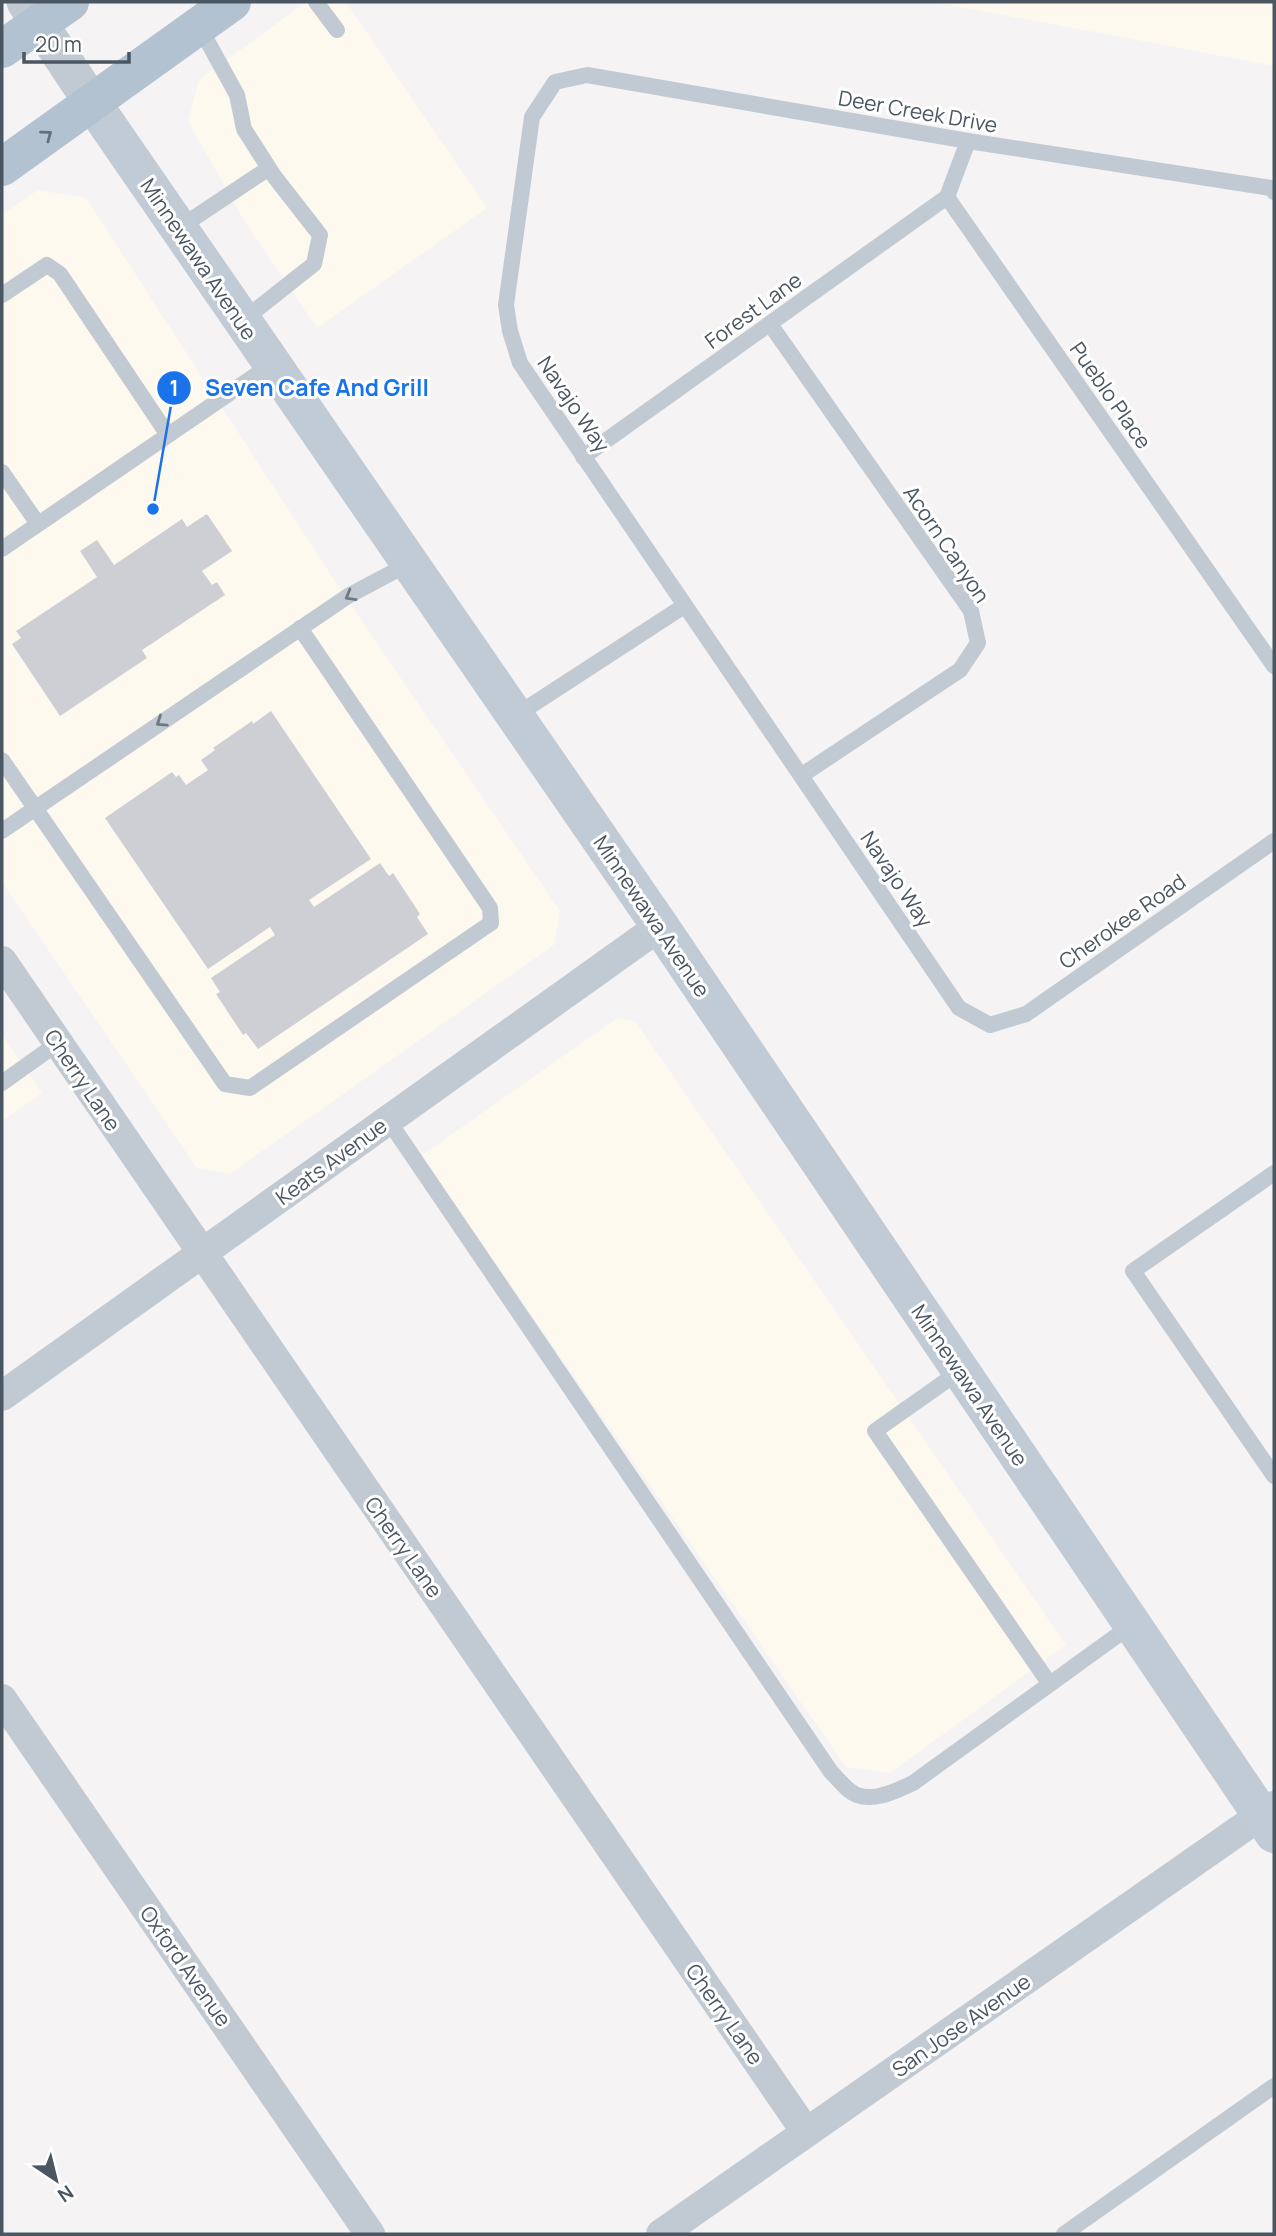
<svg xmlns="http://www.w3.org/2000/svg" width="1276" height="2236" viewBox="0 0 1276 2236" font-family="Manrope,sans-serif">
	<rect width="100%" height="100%" fill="#f5f3f3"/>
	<path fill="#fdf9ef" d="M306,2h40l141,206 -170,120 -72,-106 -57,-101 11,-41z
		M935,2h339v64z
		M38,190l48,8 256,394 218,319 -6,34 -324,229 -33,-6 -195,-286v-667z
		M617,1018l18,3 431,624 -176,128 -44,-6 -425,-611z
		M2,1035l40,58 -40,28z"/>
	<path fill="#cdcfd5" d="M207,514l25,37 -30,20 10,14 5,-3 8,13 -83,55 5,8 -87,58 -48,-72 9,-6 -5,-7 81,-54 -17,-26 17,-11 17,25 68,-46 5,8z
		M271,711l100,148 -62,41 5,7 66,-44 9,13 4,-3 27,41 -3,3 11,17 -170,115 -12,-16 -3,2 -27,-41 4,-2 -9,-14 64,-43 -5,-8 -62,42 -103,-151 67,-46 4,5 3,-2 7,10 22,-15 -7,-10 14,-10 -2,-2 39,-27 1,3z"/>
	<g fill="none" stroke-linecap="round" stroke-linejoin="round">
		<path stroke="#c1cad2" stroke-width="16" d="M316,2l21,28
			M199,26l38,69 7,34 30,47 46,59 -6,29 -72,57
			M968,141l-21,56 327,469
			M1274,192l-3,-4 -303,-47 -381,-66 -32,7 -23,35 -26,188 4,26 10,32c145,216 294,429 439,645l31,17 36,-11 248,-173
			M179,228l90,-60
			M2,295l45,-30 13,9 108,161
			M770,324l201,287 7,32 -18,27 -158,105
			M583,457l364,-260
			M2,472l36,52
			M2,549l270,-185
			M515,716l169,-110
			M2,760l223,324 25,4 241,-165 -1,-15 -190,-280
			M2,831l346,-235 62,-33
			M2,1083l56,-40
			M388,1120l443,652c7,7 17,20 26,23 19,7 40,-5 56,-12l220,-159
			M1274,1173l-141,98 141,205
			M960,1371l-85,60 174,252
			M1064,2234l210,-148"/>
		<path stroke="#c1cad2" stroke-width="30" d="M2,961l804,1171
			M2,1396l658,-470
			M2,1699l368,535
			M661,2234l613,-428"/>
		<path stroke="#c1cad2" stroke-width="37" d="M25,2l66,99"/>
		<path stroke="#c1cbd6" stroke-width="38" d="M91,101l569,825 614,908"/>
		<path stroke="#b3c2d1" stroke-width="38" d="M2,49l68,-47
			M2,167l230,-165"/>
	</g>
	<defs><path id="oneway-chevron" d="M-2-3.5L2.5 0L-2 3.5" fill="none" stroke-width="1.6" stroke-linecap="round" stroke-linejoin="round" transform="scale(1.75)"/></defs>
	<use stroke="#64717d" href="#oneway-chevron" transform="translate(47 135) rotate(-37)"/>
	<g stroke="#6e7983">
		<use href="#oneway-chevron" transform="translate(350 596) rotate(150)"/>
		<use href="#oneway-chevron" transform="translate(161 722) rotate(146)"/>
	</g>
	<g text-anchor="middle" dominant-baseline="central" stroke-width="6" stroke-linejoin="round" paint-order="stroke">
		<g font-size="21" fill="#4a5661" stroke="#fff">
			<text transform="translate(918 111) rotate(10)">Deer Creek Drive</text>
			<text transform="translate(199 259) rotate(56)">Minnewawa Avenue</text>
			<text transform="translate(753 310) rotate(-36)">Forest Lane</text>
			<text transform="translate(1111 395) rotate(55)">Pueblo Place</text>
			<text transform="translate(574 404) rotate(56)">Navajo Way</text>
			<text transform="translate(947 544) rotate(56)">Acorn Canyon</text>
			<text transform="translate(897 879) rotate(56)">Navajo Way</text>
			<text transform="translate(652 916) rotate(56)">Minnewawa Avenue</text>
			<text transform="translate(1122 921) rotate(-35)">Cherokee Road</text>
			<text transform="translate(83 1080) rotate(56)">Cherry Lane</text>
			<text transform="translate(331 1161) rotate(-36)">Keats Avenue</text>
			<text transform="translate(970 1385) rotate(56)">Minnewawa Avenue</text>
			<text transform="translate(404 1547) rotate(55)">Cherry Lane</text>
			<text transform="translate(186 1966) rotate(55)">Oxford Avenue</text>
			<text transform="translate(725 2014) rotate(55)">Cherry Lane</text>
			<text transform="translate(961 2025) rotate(-35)">San Jose Avenue</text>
		</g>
	</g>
	<path fill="none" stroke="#1a73e8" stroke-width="2.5" d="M153 509L174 388"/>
	<g fill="#1a73e8" stroke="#fff" stroke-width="2.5">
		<circle cx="153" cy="509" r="7"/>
		<circle cx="174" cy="388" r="18"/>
	</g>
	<g font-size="21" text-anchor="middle" font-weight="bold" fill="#fff">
		<text x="174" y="396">1</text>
	</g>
	<g font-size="23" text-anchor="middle" font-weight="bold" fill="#1a73e8" stroke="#fff" stroke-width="6" stroke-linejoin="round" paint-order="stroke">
		<text x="317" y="396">Seven Cafe And Grill</text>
	</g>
	<rect width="1276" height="2236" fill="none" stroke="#4a5661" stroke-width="7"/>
	<g transform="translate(56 2180) rotate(145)" stroke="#ffffff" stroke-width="5" paint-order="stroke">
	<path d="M0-5L12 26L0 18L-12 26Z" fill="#4a5661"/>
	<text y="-10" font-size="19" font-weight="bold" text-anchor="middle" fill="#4a5661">N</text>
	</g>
	<path d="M24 52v10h105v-10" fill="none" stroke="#4a5661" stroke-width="3.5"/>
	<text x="35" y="52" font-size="21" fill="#4a5661" stroke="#ffffff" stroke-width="5" paint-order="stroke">20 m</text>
</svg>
